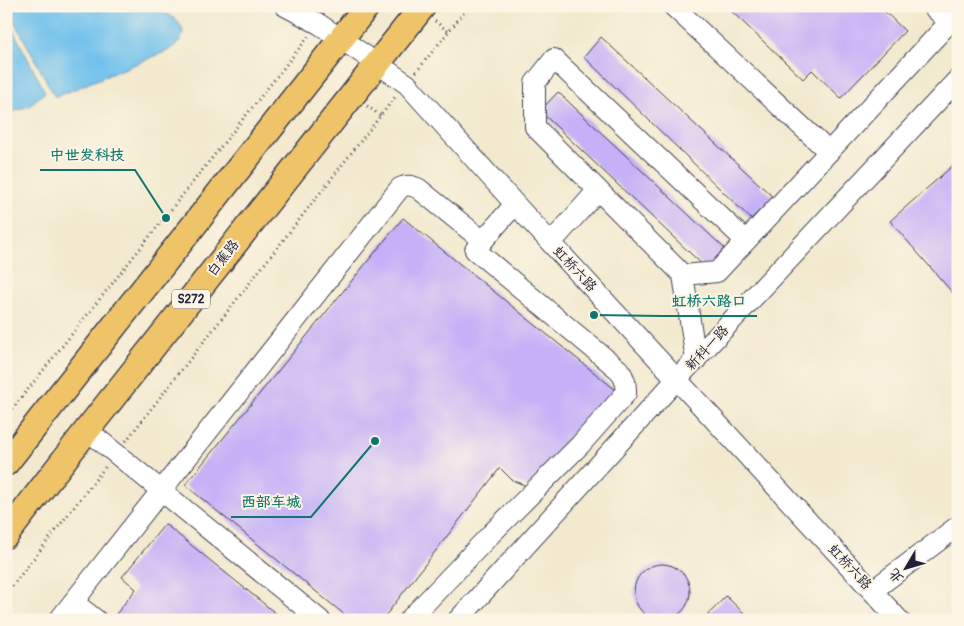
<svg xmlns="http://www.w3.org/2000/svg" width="964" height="626" viewBox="0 0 964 626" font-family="Pangolin,'LXGW WenKai TC',sans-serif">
	<rect width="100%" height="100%" fill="#fcf5e5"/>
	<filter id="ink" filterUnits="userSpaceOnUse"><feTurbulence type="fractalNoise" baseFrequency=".02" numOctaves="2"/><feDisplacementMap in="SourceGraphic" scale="10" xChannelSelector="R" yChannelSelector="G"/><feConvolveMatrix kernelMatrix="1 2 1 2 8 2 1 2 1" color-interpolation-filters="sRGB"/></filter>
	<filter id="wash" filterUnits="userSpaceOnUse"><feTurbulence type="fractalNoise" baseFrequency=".0096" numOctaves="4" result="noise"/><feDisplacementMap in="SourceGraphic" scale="20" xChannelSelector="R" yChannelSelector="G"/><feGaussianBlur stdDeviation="1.12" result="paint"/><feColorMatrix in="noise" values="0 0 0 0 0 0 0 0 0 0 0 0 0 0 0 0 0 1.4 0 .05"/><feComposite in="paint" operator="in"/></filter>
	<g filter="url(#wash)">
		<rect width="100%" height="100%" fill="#f2e9ce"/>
		<path fill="#71c1ec" stroke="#4a7294" d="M6,6h148c22,12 45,26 13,45l-112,46z
			M6,16l39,76 -16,14 -23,8z"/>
		<g id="blocks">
			<path fill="#c4b1f7" d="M726,6h153l26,25 -64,67 -29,-28 -9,9z
				M601,37l172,160 -22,22 -167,-162z
				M558,92l166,156 -17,21 -167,-158z
				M958,161v138l-68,-78z
				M403,218l214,173 -88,96 -17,-7 -12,-12 -118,152h-31l-166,-135z
				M165,524l119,96h-169l-2,-2 23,-29 -14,-12z
				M634 592a28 28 0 1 1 56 0a28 28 0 1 1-56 0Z
				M726,596l25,24h-48z"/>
		</g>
	</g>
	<g filter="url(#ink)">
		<use href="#blocks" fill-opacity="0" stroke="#414051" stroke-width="1"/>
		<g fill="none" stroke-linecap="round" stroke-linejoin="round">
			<defs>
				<path id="minor" d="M285,6l34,18 88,60 108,120 384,416
					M673,6l156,146
					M932,6l17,16
					M551,243l47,-53
					M683,275l34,-3 241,-259
					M696,360l-13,-85 -148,-148v-44l19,-24 192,182
					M87,430l233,190
					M872,591l86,-65
					M73,602l23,18
					M59,620l341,-432c7,-4 12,-3 19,1l64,52
					M409,620l82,-86 89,-89 46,-52c0,-10 -1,-15 -7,-23l-144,-120 40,-46
					M458,620l219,-241 281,-300"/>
				<path id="major" d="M6,463l361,-457
					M6,535l81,-105 336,-424"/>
			</defs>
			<use href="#minor" stroke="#414051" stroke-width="22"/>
			<use href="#major" stroke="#414051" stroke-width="28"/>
			<path stroke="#414051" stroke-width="3" stroke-dasharray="1 4" stroke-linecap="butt" d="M435,21l14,11
				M416,72l53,-66
				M367,106l14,10
				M6,417l303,-381
				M126,441l270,-345
				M6,594l100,-128"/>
			<use href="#minor" stroke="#fff" stroke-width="20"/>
			<use href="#major" stroke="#efc469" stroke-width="25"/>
		</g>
	</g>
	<g text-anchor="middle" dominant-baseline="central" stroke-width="4" stroke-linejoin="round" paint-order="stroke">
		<rect fill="#fcf5e5" stroke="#63616e" stroke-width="1" x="172" y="289.5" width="38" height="19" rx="4"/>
		<g font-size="12" font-weight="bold" fill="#22223b">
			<text x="191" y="299">S272</text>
		</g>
		<g font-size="14" fill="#22223b" stroke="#fcf5e5">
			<text transform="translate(223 258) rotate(-52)">白蕉路</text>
			<text transform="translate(575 269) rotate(47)">虹桥六路</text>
			<text transform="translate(707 348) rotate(-47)">新科一路</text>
			<text transform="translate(850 567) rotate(47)">虹桥六路</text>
		</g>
	</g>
	<path fill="none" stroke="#0f766e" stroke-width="2" d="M166 218L135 170H40M594 315L662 316H757M375 441L311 517H231"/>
	<g fill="#0f766e" stroke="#fcf5e5" stroke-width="2">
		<circle cx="166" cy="218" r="5"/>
		<circle cx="594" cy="315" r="5"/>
		<circle cx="375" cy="441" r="5"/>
	</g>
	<g font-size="15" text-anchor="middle" font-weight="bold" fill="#0f766e" stroke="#fcf5e5" stroke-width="4" stroke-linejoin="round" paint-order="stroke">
		<text x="87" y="160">中世发科技</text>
		<text x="709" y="306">虹桥六路口</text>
		<text x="271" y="507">西部车城</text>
	</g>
	<rect width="964" height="626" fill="none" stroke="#fcf5e5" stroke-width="25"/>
	<g transform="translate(906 568) rotate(232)" stroke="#fcf5e5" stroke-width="4" paint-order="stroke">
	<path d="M0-4L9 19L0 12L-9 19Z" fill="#22223b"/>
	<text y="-8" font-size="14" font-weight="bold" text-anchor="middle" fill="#22223b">北</text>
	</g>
</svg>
